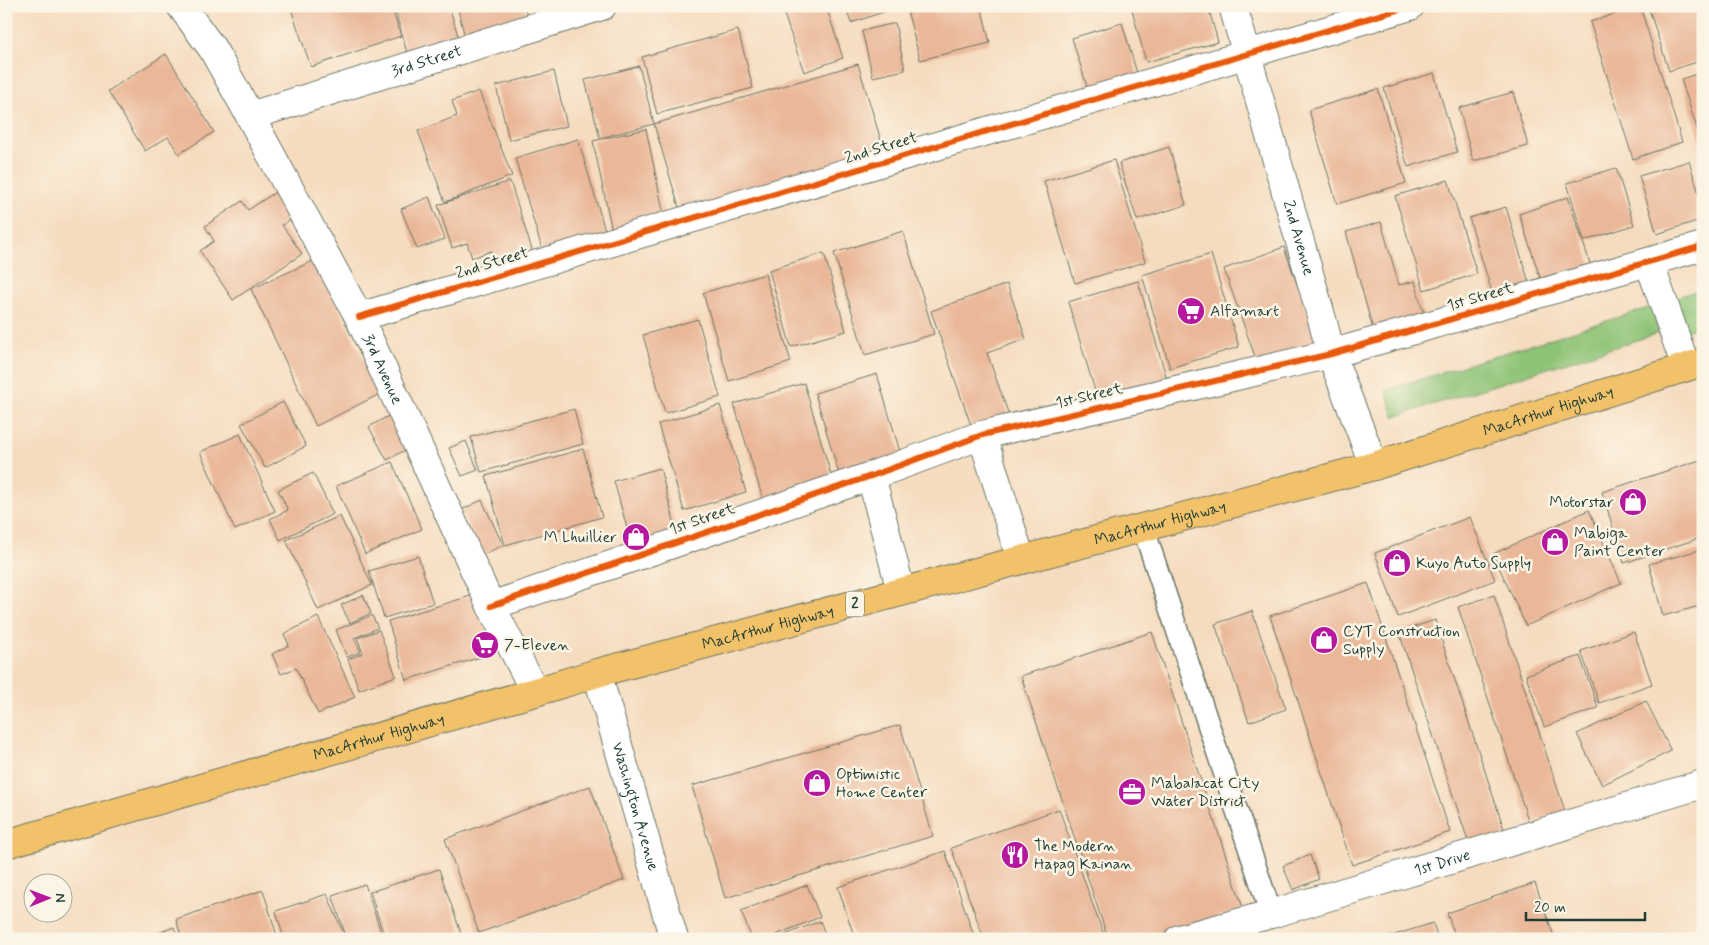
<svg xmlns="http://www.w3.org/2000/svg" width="1709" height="945" viewBox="0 0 1709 945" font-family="Mynerve,sans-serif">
	<rect width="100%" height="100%" fill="#fcf5e5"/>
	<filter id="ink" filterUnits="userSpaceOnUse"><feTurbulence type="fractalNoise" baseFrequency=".02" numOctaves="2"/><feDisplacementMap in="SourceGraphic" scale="10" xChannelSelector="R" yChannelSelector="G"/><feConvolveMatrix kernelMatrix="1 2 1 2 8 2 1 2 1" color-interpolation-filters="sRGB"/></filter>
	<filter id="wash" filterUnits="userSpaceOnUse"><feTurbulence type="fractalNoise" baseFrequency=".0096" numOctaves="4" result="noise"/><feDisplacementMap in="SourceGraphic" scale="20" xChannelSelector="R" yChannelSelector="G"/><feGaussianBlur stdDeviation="1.12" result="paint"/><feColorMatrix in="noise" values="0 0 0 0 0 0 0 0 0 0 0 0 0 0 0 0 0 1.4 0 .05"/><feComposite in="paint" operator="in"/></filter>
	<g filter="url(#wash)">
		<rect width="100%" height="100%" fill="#f5dcbf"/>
		<path fill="#8dc376" stroke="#568055" d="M1703,289v36l-19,7 -11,-34z
			M1651,307l8,26 -265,84 -8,-27z"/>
		<g id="blocks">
			<path fill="#eab798" d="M290,6h101l10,30 -90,31z
				M394,6h55l10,33 -52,14z
				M457,6h67l6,21 -63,18z
				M781,6h45l17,52 -39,14z
				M845,6h39l2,5 -35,12z
				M906,6h75l9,37 -70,17z
				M1131,6h77l10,36 -72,20z
				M1640,6l42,136 -49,17 -43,-137z
				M1648,6h55v54l-34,11z
				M895,23l10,47 -32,7 -11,-46z
				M1122,23l17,57 -49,16 -18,-58z
				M738,30l15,58 -96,26 -15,-57z
				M166,54l48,78 -35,22 -11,-17 -23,14 -37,-60z
				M858,64l28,93 -204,60 -28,-93z
				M639,66l15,58 -54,14 -15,-58z
				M554,71l13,55 -58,14 -13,-54z
				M1703,72v72h-1l-21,-65z
				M1434,73l23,79 -49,15 -24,-79z
				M1378,89l28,94 -69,21 -28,-94z
				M479,91l33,85 -67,26 -27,-71 39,-15 -5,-15z
				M1513,92l15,54 -55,15 -14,-53z
				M646,129l20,96 -53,11 -20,-95z
				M578,139l29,98 -63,19 -29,-98z
				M1169,147l17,58 -49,15 -18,-57z
				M1114,160l31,102 -70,21 -31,-102z
				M1689,161l14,46v12l-46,15 -18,-58z
				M1616,168l18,57 -50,16 -17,-58z
				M1448,180l29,94 -53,16 -29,-94z
				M510,181l23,72 -38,12 -4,-14 -19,7 -5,-15 -15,5 -14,-43z
				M280,189l18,26 -16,10 20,29 -69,46 -33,-49 14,-10 -9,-15 37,-25 6,9z
				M429,197l16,42 -28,10 -16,-40z
				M1568,197l25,75 -49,17 -25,-75z
				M1506,207l26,86 -36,12 -27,-87z
				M1381,222l18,63 16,-4 10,38 -51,14 -28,-101z
				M903,231l31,103 -69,21 -31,-102z
				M1284,247l35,100 -60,21 -35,-99z
				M824,253l22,78 -55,16 -22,-77z
				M1211,254l28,93 -69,21 -28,-93z
				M315,260l65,134 -64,32 -65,-137z
				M765,274l26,88 -62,19 -26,-88z
				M1138,281l30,102 -69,21 -31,-102z
				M1007,284l19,55 -39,14 24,68 -37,13 -43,-123z
				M698,319l22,78 -55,16 -22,-78z
				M877,374l26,88 -62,19 -26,-88z
				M804,383l30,102 -69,21 -31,-102z
				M283,402l23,44 -41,22 -24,-44z
				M720,405l26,87 -62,19 -26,-87z
				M574,409l9,35 -102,28 -10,-35z
				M397,411l19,33 -29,16 -18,-33z
				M240,434l35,77 -40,19 -35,-78z
				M466,441l12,29 -16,6 -13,-28z
				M583,449l19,68 -97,28 -19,-69z
				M1703,459v78l-79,26 -22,-71z
				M392,462l30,67 -57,25 -29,-68z
				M660,468l17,65 -45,13 -18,-65z
				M313,473l20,41 -53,26 -10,-21 18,-9 -10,-20z
				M482,500l21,45 -20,10 -22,-45z
				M1589,510l32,73 -95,43 -33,-72z
				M340,516l32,69 -54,25 -32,-70z
				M1470,517l25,63 -97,37 -23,-64z
				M1703,549v56l-40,11 -14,-52z
				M418,556l15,47 -49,15 -15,-47z
				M1368,583l82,249 -98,33 -82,-249z
				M477,594l17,59 -88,27 -18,-59z
				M363,595l8,18 -21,10 -9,-18z
				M1494,595l71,216 -36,12 -71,-216z
				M1252,611l34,98 -37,13 -34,-98z
				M372,615l6,13 -24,10 7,14 -14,5 -11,-27z
				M318,617l37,80 -37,17 -22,-46 -15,6 -9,-20 17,-9 -5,-11z
				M1435,620l71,215 -36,12 -71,-215z
				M379,630l17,46 -37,14 -11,-31 15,-6 -6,-15z
				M1152,632l91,276 -93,31h-42l-87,-263z
				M1634,632l18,52 -53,19 -18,-52z
				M1580,656l18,52 -54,19 -18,-52z
				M1646,701l25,50 -69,34 -25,-51z
				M900,725l33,111 -208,62 -33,-112z
				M590,786l34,94 -145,53 -34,-94z
				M1059,809l46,130h-121l-33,-91z
				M945,851l30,88h-120l-17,-52z
				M1310,855l9,24 -26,11 -10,-24z
				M439,869l24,70h-78l-15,-47z
				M1535,883l20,56h-99l-9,-26z
				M365,884l18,55h-36l-15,-44z
				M807,885l13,32 -54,22h-14l-11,-28z
				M263,890l15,49h-96l-6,-20z
				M327,894l19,45h-62l-8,-28z
				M820,921l7,18h-52z
				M1433,923l5,16h-53v-1z
				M174,927l4,12h-35z"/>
		</g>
	</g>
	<g filter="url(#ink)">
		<use href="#blocks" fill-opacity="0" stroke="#6a7565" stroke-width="1"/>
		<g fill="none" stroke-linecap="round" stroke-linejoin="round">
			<defs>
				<path id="service" d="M1143,527l128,387"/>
				<g id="minor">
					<path id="s1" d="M181,6l31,42 38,68 109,201 132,289 44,86"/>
					<path id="s2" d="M1233,6l89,313 9,35 43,112"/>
					<path id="s3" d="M250,116l352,-110"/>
					<path d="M1649,262l37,105"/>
					<path d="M359,317l1051,-311"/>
					<path d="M982,435l39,125"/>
					<path d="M871,476l30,115"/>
					<path d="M491,606l380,-130 111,-41 349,-81 372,-108"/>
					<path id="s4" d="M597,673l77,266"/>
					<path id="s5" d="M1179,939l92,-25 432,-130"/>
				</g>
				<g id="trunk">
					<path id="s6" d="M6,844l529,-152 62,-19 777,-207 329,-104"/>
				</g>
			</defs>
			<use href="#service" stroke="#6a7565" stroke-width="24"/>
			<use href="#minor" stroke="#6a7565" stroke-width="30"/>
			<use href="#trunk" stroke="#6a7565" stroke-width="30"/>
			<use href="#service" stroke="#fff" stroke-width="21"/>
			<use href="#minor" stroke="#fff" stroke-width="28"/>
			<use href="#trunk" stroke="#f2c26a" stroke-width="28"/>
			<defs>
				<path id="cycleway" d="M359,317l1051,-311
					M491,606l380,-130 111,-41 349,-81 372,-108"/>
			</defs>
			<use href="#cycleway" stroke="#fcf5e5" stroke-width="9"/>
			<use href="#cycleway" stroke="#e8590c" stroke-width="6"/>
		</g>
	</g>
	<defs>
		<symbol id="supermarket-disc" viewBox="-11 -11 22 22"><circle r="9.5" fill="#b5179e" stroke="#fcf5e5"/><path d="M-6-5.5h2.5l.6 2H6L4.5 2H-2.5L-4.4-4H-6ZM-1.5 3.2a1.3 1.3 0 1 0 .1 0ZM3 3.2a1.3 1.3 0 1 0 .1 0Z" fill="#fff"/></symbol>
		<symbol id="shop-disc" viewBox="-11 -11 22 22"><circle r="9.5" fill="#b5179e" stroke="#fcf5e5"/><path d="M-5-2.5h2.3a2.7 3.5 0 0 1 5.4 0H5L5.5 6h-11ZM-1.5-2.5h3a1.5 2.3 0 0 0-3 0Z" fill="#fff"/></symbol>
		<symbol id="office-disc" viewBox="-11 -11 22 22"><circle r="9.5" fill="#b5179e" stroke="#fcf5e5"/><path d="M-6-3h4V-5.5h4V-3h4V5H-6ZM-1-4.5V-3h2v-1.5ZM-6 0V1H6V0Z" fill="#fff"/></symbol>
		<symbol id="restaurant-disc" viewBox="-11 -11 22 22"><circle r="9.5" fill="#b5179e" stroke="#fcf5e5"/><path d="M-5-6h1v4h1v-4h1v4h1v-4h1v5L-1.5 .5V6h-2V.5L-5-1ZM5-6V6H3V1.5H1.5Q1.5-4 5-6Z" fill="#fff"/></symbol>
	</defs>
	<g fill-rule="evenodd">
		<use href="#supermarket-disc" x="1175" y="295" width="32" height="32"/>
		<use href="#shop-disc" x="1617" y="486" width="32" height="32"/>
		<use href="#shop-disc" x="620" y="521" width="32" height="32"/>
		<use href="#shop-disc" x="1539" y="526" width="32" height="32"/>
		<use href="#shop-disc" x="1381" y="547" width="32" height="32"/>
		<use href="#shop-disc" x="1308" y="624" width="32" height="32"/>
		<use href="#supermarket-disc" x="469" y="629" width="32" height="32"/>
		<use href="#shop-disc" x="801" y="767" width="32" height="32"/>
		<use href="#office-disc" x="1116" y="776" width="32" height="32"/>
		<use href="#restaurant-disc" x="999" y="839" width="32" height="32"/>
	</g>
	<g text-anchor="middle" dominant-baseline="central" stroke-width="5" stroke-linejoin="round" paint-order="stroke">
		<rect fill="#fcf5e5" stroke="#617469" stroke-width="1" x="846" y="591.5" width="18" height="25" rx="4"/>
		<g font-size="15" font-weight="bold" fill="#1f3d34">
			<text x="855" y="604">2</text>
		</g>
		<g font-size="16" fill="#1f3d34" stroke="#fcf5e5">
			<text stroke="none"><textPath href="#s3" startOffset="185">3rd Street</textPath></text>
			<text transform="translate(881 148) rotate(-17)">2nd Street</text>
			<text stroke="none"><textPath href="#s2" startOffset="241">2nd Avenue</textPath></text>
			<text transform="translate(492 263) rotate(-17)">2nd Street</text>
			<text transform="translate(1480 297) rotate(-16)">1st Street</text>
			<text stroke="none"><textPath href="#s1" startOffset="416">3rd Avenue</textPath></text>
			<text transform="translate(1089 396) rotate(-13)">1st Street</text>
			<text stroke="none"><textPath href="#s6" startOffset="1602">MacArthur Highway</textPath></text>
			<text transform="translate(702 519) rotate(-19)">1st Street</text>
			<text stroke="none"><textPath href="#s6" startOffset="1198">MacArthur Highway</textPath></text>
			<text stroke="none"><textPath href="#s6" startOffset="792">MacArthur Highway</textPath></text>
			<text stroke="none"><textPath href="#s6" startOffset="388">MacArthur Highway</textPath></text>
			<text stroke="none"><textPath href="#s4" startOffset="139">Washington Avenue</textPath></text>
			<text stroke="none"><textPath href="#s5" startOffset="274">1st Drive</textPath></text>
		</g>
		<g font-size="16" fill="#1f3d34" stroke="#fcf5e5" text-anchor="start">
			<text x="1210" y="311">Alfamart</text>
			<text x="1614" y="502" text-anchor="end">Motorstar</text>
			<text x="1574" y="533">Mabiga<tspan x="1574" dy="18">Paint Center</tspan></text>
			<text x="617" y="537" text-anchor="end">M Lhuillier</text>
			<text x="1416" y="563">Kuyo Auto Supply</text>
			<text x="1343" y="631">CYT Construction<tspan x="1343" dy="18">Supply</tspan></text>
			<text x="504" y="645">7-Eleven</text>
			<text x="836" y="774">Optimistic<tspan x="836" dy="18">Home Center</tspan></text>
			<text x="1151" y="783">Mabalacat City<tspan x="1151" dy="18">Water District</tspan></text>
			<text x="1034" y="846">The Modern<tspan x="1034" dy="18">Hapag Kainan</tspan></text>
		</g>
	</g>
	<rect width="1709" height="945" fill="none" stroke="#fcf5e5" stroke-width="25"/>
	<g transform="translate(48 898) rotate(89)"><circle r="24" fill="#fcf5e5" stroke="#a4ab9e"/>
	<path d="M0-4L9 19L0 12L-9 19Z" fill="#b5179e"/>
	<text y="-8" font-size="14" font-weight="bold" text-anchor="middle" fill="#1f3d34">N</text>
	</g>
	<path d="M1526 912v8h119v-8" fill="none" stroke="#1f3d34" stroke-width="2.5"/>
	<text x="1534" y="912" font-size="15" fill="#1f3d34" stroke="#fcf5e5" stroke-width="4" paint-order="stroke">20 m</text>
</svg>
